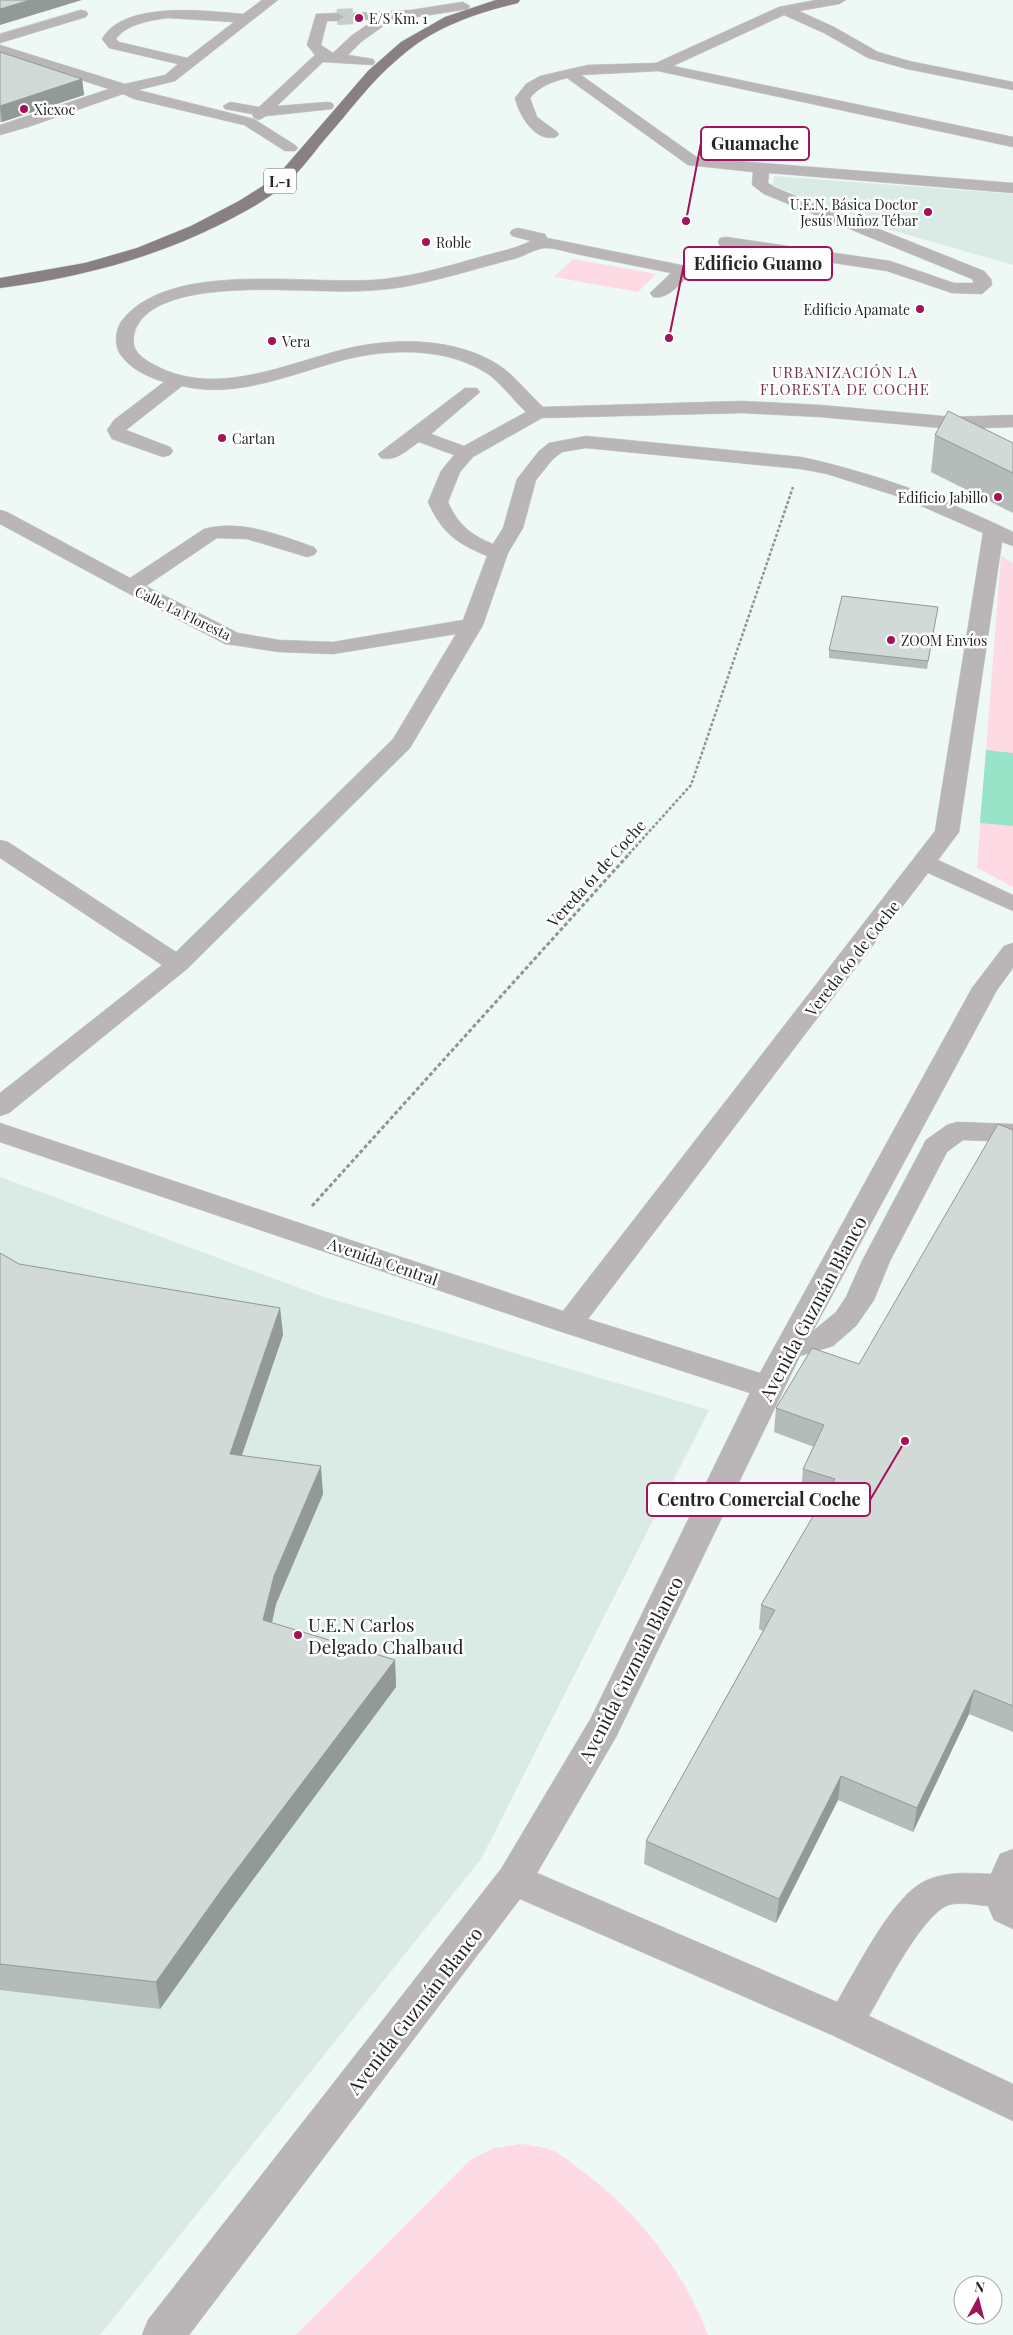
<svg xmlns="http://www.w3.org/2000/svg" width="1013" height="2335" viewBox="0 0 1013 2335" font-family="'Playfair Display',serif">
	<rect width="100%" height="100%" fill="#eef8f4"/>
	<path fill="#d9ebe4" d="M774,176l239,18v71l-122,-35 -118,-44z
		M0,1177l321,119 388,114 -228,449 -381,476h-100z"/>
	<path fill="#fddae4" d="M573,259l83,15 -18,18 -84,-15z
		M1001,556l12,7v324l-36,-19z
		M521,2144c12,1 22,3 33,7 10,5 19,13 28,20 55,40 102,100 126,164h-412l174,-175 24,-12z"/>
	<path fill="#97e4c9" d="M986,750l27,3v73l-33,-3z"/>
	<g fill="none" stroke-linecap="round" stroke-linejoin="round">
		<path stroke="#c5cecb" stroke-width="16" stroke-dasharray="16 8" stroke-linecap="butt" d="M337,17l22,-1"/>
		<defs>
			<path id="minor" d="M262,0h16l-103,81 -37,9 116,29 41,26 3,3 -3,3h-10l-41,-26 -110,-26 -11,-5 -95,33 -28,8v-10l109,-36 -109,-35v-9l125,39 40,-9 13,-11 -69,-16 -7,-9c22,-39 104,-28 141,-25zM168,18l66,4 -47,36 -68,-16 -3,-3c10,-15 36,-19 52,-21z
				M816,0h30l-7,4 -40,7 35,16 44,25 31,9 104,21v8l-106,-21 -39,-11 -44,-25 -40,-18 -111,51 340,71v10l-355,-76 -77,4 117,83 315,25v10l-244,-20 -1,10 8,5 208,83 7,8 1,6 -10,9 -30,-1 -65,-22 -167,-25 -2,-4 2,-4 6,-1 164,24 64,22h20l-2,-4 -208,-85 -12,-9 1,-13 -65,-7 -121,-87c-16,4 -27,8 -37,20l7,19 19,14 3,3 -3,3c-21,6 -37,-22 -41,-39l11,-14 14,-8 48,-11 68,-2 123,-56z
				M463,2l7,4 -2,3 -57,9 -18,1 -32,23 -13,13 25,4 2,3 -2,3 -50,-3 -46,44 50,-4 5,1 2,3 -2,3 -66,7 -7,4 -5,-2 -2,-4 -27,-5 -2,-3 7,-4 29,5 56,-52 -8,-10 9,-31 21,-1 7,4 -7,4h-10l-6,24 12,8 18,-17 23,-16 -20,-1 -2,-3 2,-3 57,-3z
				M81,10l5,1 2,3 -2,3 -86,26v-9z
				M518,228l27,6 2,4 139,28 2,8c-7,11 -22,26 -35,23l-3,-4 21,-20c-30,-6 -60,-12 -90,-18 -11,-2 -24,-7 -35,-7 -9,0 -20,7 -29,10 -38,10 -76,22 -114,29 -25,4 -51,5 -77,4 -43,0 -180,-13 -192,44 -3,14 6,22 17,28 63,37 135,0 198,-15 49,-11 112,-10 154,20 11,8 28,28 40,39l199,-6 78,4 133,12 60,-2v12l-60,2 -133,-12 -78,-4 -200,5 -69,39 -13,15 -12,30c10,23 23,33 45,42l10,-16 14,-49 22,-28 10,-8 37,-7 215,21c74,16 144,42 212,75v14l-11,-4 -43,290 -21,28 75,35v16l-85,-38 -340,446 172,54 212,-385 32,-42 9,-3v25l-16,22 -184,341 23,-19 10,-15 16,-36 64,-121 21,-15 10,-3 56,2v18l-50,-2 -16,12 -57,109 -16,39 -18,26 -23,20 -33,10 -184,381 -79,136 300,129c19,-32 54,-103 86,-120 21,-11 45,-9 68,-8l9,-20 13,-5v80l-19,-9 -6,-14c-12,-1 -31,-5 -42,0 -26,13 -62,84 -77,110l144,68v37l-181,-86 -312,-136 -331,436h-47l6,-15 353,-451 90,-151 159,-325 -191,-62 -559,-189v-19l563,188 372,-480 48,-298 -80,-35 -76,-24 -26,-5 -215,-21 -24,4 -9,7 -17,21 -13,48 -15,25 -25,72 -73,123 -223,221 -178,144 -9,3v-23l162,-128 -162,-107v-18l8,2 168,110 217,-213 63,-105 -123,20 -54,-2 -46,-7 -8,-1 -101,-53 -124,-67v-14l7,2 123,66 74,-49c38,-10 74,6 110,18l3,4 -3,4 -7,2 -60,-18 -30,-1 -71,48 92,47 41,7 54,2 130,-22 24,-64c-31,-13 -45,-23 -59,-54l13,-31 13,-16 -35,-13c-12,8 -23,20 -38,16l-3,-4 87,-66h12l3,4 -49,42 33,12 62,-34c-12,-11 -25,-29 -38,-38 -38,-25 -91,-26 -136,-16 -55,13 -112,42 -170,28l-56,44 44,17 3,4 -3,4 -7,2 -51,-18 -5,-9 7,-10 50,-38c-16,-5 -34,-13 -44,-28 -6,-10 -5,-25 3,-35 51,-61 190,-32 262,-40 32,-4 64,-13 95,-22 17,-5 35,-8 51,-16l-19,-5 -2,-3 2,-3z"/>
			<path id="major" d="M496,0h24l-2,3c-43,10 -86,25 -119,55 -28,23 -50,54 -74,81 -14,17 -26,34 -43,48 -18,15 -40,26 -61,37 -70,35 -144,54 -221,64v-10l85,-15 52,-15 54,-22 48,-25 27,-17 18,-16 84,-97 33,-29 44,-25z"/>
		</defs>
		<use href="#minor" stroke="#c9d2cf" stroke-width="1"/>
		<use href="#major" stroke="#c9d2cf" stroke-width="1"/>
		<path stroke="#8f9593" stroke-width="2.5" stroke-dasharray="3 2" stroke-linecap="butt" d="M629,854l62,-69 102,-298"/>
		<path stroke="#8f9593" stroke-width="3" stroke-dasharray="4 2.5" stroke-linecap="butt" d="M312,1206l318,-353"/>
		<use href="#minor" fill="#bab5b7" fill-rule="evenodd"/>
		<use href="#major" fill="#888082" fill-rule="evenodd"/>
	</g>
	<path fill="#b4bbb8" d="M0,52l82,27 2,16 -82,27h-2z
		M935,435l78,8v70l-82,-41z
		M938,607l-11,62 -98,-11v-8z
		M1013,1130v602l-44,-18 -56,118 -75,-32 -62,123 -132,-59 2,-23 117,-210 -4,-2 2,-24 61,-104 -21,-7 2,-25 11,-22 -40,-15 2,-24 83,-44z
		M0,1253l19,11 261,44 3,27 -41,120 81,39 -47,110 -4,19 123,37 1,27 -167,225 -69,97 -160,-19z"/>
	<path fill="#929996" d="M30,0h52l-82,25v-16z
		M82,79l2,16 -82,27 -2,-16z
		M280,1308l3,27 -50,146 -3,-27z
		M321,1466l2,28 -47,110 -10,44 -3,-28 11,-44z
		M395,1660l1,27 -167,225 -69,97 -4,-27 69,-97z
		M974,1690l-5,24 -56,118 4,-24z
		M841,1776l-3,24 -62,123 3,-24z"/>
	<path fill="#d1dad6" stroke="#929996" d="M0,0h30l-30,9z
		M0,52l82,27 -82,27z
		M948,411l65,32v30l-78,-38z
		M842,596l96,11 -10,54 -99,-11z
		M998,1124l15,6v576l-39,-16 -57,118 -76,-32 -62,123 -133,-58 129,-231 -14,-5 74,-126 -32,-10 21,-44 -48,-17 36,-60 47,16z
		M0,1253l19,11 261,44 -50,146 91,12 -47,110 -11,44 132,40 -170,225 -69,97 -156,-18z"/>
	<g fill="#a21359" stroke="#fff" stroke-width="2">
		<circle cx="359" cy="18" r="5"/>
		<circle cx="24" cy="109" r="5"/>
		<circle cx="928" cy="212" r="5"/>
		<circle cx="426" cy="242" r="5"/>
		<circle cx="920" cy="309" r="5"/>
		<circle cx="272" cy="341" r="5"/>
		<circle cx="222" cy="438" r="5"/>
		<circle cx="998" cy="497" r="5"/>
		<circle cx="891" cy="640" r="5"/>
		<circle cx="298" cy="1635" r="5"/>
	</g>
	<g text-anchor="middle" dominant-baseline="central" stroke-width="5" stroke-linejoin="round" paint-order="stroke">
		<g font-size="14" fill="#232625" stroke="#fff" text-anchor="start">
			<text x="369" y="18">E/S Km. 1</text>
			<text x="34" y="109">Xicxoc</text>
			<text x="918" y="204" text-anchor="end">U.E.N. Básica Doctor<tspan x="918" dy="16">Jesús Muñoz Tébar</tspan></text>
			<text x="436" y="242">Roble</text>
			<text x="910" y="309" text-anchor="end">Edificio Apamate</text>
			<text x="282" y="341">Vera</text>
			<text x="232" y="438">Cartan</text>
			<text x="988" y="497" text-anchor="end">Edificio Jabillo</text>
			<text x="901" y="640">ZOOM Envíos</text>
		</g>
		<g font-size="14" fill="#232625" stroke="#fff">
			<text transform="translate(183 613) rotate(26)">Calle La Floresta</text>
		</g>
		<rect fill="#fff" stroke="#656766" stroke-width="1" x="264" y="168.5" width="32" height="25" rx="4"/>
		<g font-size="15" font-weight="bold" fill="#232625">
			<text x="280" y="181">L-1</text>
		</g>
		<g font-size="15" letter-spacing="1" fill="#77334d" stroke="#fff">
			<text x="845" y="372">URBANIZACIÓN LA<tspan x="845" dy="17">FLORESTA DE COCHE</tspan></text>
		</g>
		<g font-size="16" fill="#232625" stroke="#fff">
			<text transform="translate(596 873) rotate(-48)">Vereda 61 de Coche</text>
			<text transform="translate(852 958) rotate(-52)">Vereda 60 de Coche</text>
			<text transform="translate(383 1261) rotate(19)">Avenida Central</text>
		</g>
		<g font-size="19" fill="#232625" stroke="#fff">
			<text transform="translate(812 1308) rotate(-62)">Avenida Guzmán Blanco</text>
			<text transform="translate(630 1669) rotate(-63)">Avenida Guzmán Blanco</text>
			<text transform="translate(414 2010) rotate(-52)">Avenida Guzmán Blanco</text>
		</g>
		<g font-size="19" fill="#232625" stroke="#fff" text-anchor="start">
			<text x="308" y="1624">U.E.N Carlos<tspan x="308" dy="22">Delgado Chalbaud</tspan></text>
		</g>
	</g>
	<path fill="none" stroke="#a21359" stroke-width="2" d="M686 221L701 143M669 338L684 264M905 1441L870 1500"/>
	<g fill="#a21359" stroke="#fff" stroke-width="2">
		<circle cx="686" cy="221" r="5"/>
		<circle cx="669" cy="338" r="5"/>
		<circle cx="905" cy="1441" r="5"/>
	</g>
	<g fill="#fff" stroke="#a21359" stroke-width="2">
		<rect x="701" y="127" width="108" height="33" rx="5"/>
		<rect x="684" y="247" width="148" height="33" rx="5"/>
		<rect x="647" y="1483" width="223" height="33" rx="5"/>
	</g>
	<g font-size="18" text-anchor="middle" font-weight="bold" fill="#232625">
		<text x="755" y="150">Guamache</text>
		<text x="758" y="270">Edificio Guamo</text>
		<text x="759" y="1506">Centro Comercial Coche</text>
	</g>
	<g transform="translate(978 2300) rotate(7)"><circle r="24" fill="#ffffff" stroke="#a7a8a8"/>
	<path d="M0-4L9 19L0 12L-9 19Z" fill="#a21359"/>
	<text y="-8" font-size="14" font-weight="bold" text-anchor="middle" fill="#232625">N</text>
	</g>
</svg>
